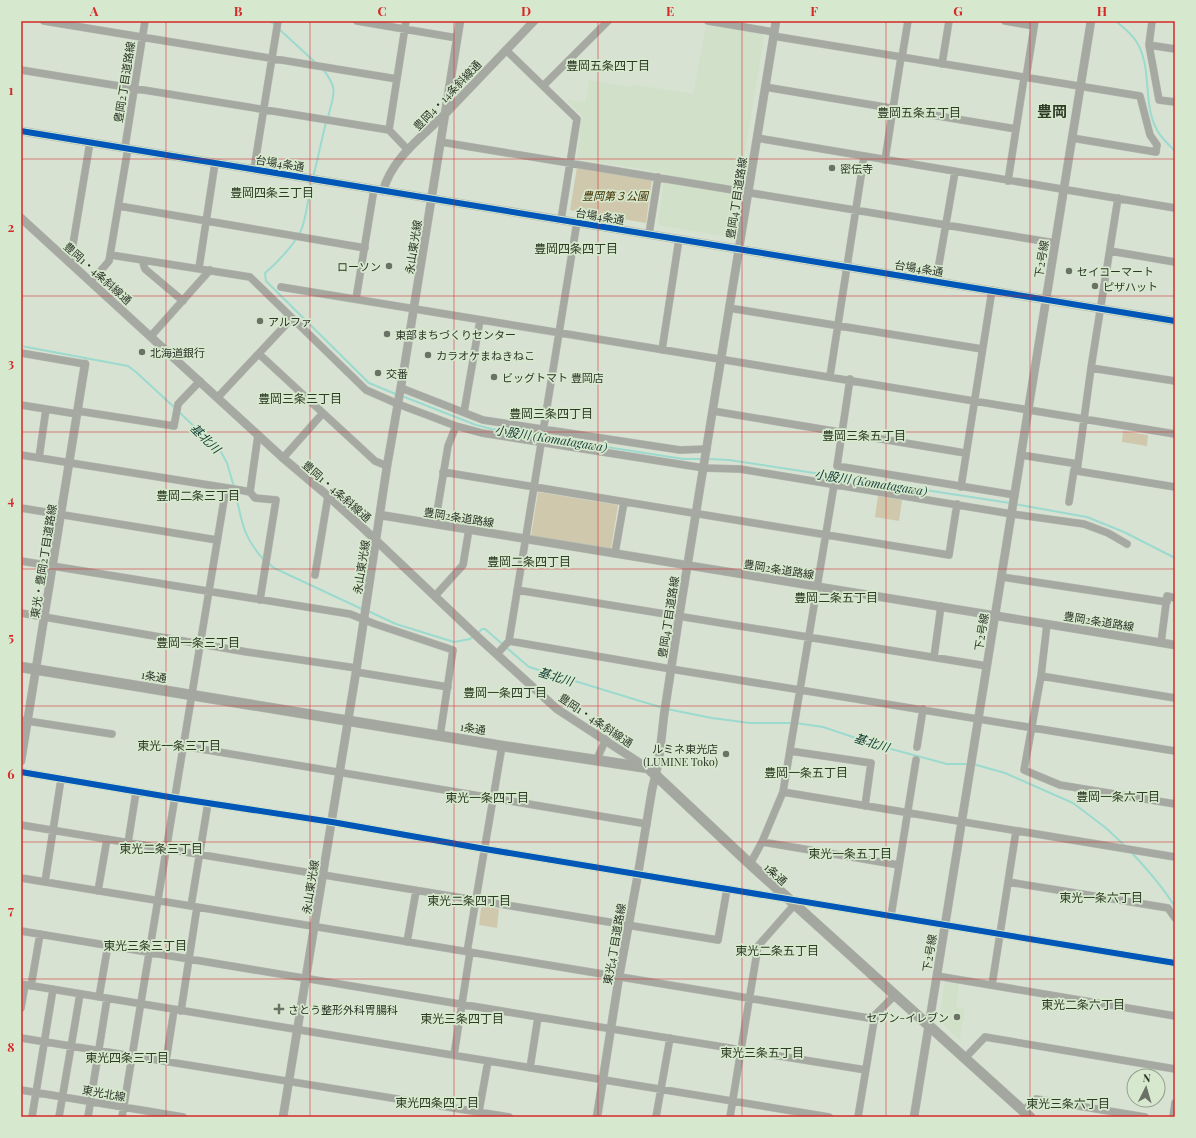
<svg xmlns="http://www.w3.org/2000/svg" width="1196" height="1138" viewBox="0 0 1196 1138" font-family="'Playfair Display','Noto Sans JP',serif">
	<rect width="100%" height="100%" fill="#d8e2d3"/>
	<path fill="#d1e1c9" d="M706,25l56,9 2,4 -24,145 -2,3 -2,8 2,3 -6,37 -4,3 -67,-11 -3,-4 7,-49 -87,-14 -1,-1 5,-42 -14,-14v-2l17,2 4,-22 42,7 1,-3 61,10z
		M945,982l14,2 -3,23 9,2 -5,31 -21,-19z"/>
	<path fill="#cfc8ac" d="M577,167l75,12 -6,44 -76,-13z
		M1123,431l25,4 -1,11 -25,-4z
		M538,492l80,13 -7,44 -80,-13z
		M878,496l24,4 -3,21 -24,-4z
		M484,906l15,3 -2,19 -18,-3 2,-17z"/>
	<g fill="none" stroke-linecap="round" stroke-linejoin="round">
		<path stroke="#9bdace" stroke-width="2" d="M270,21l6,5
			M1116,21c6,6 15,12 20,20 17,26 6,62 21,89 4,8 12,15 18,21
			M279,29l38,35
			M322,68c17,21 12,25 6,49
			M313,178l13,-56
			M312,182c-4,15 -5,31 -10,46 -5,14 -25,35 -37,45l1,8 103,102 29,12
			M21,346l107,20 8,6 39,36
			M402,396l74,29 16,4 191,30h20
			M179,412l42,40 6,11 7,24
			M708,459l21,1 281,43
			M235,491c7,30 7,45 29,69
			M1014,504l73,13 37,15 51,26
			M267,562l7,6 90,42
			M368,611l28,13 58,18 16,-3 4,-3
			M478,633l4,-4h3l44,38 134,41
			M667,709l45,9 38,5h42
			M796,723l27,4 57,19 67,18h21
			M973,764l32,9 68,30 33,25 19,18
			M1131,852c16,17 32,35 44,55"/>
		<defs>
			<path id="minor" d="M44,21l353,58
				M357,21l100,17
				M708,21l66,11
				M1005,21l29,5
				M1152,21l-3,24 10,55 16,2
				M773,36l367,60 10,39 7,10 -1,7 -84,-14
				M1149,45l26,4
				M506,50l71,69 -16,101
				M902,57l6,-36
				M942,64l7,-43
				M21,70l368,60 19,20
				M1026,78l9,-57
				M543,86l65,-65
				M765,87l251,42
				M389,130l17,-109
				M757,138l418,70
				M441,142l614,101
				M125,147l20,-126
				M885,160l16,-103
				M254,169l24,-148
				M1008,181l16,-103
				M119,206l246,42
				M649,234l9,-57
				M1110,251l65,11
				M111,255l139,22 116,113 32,14 58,22 26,7 222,35 36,1 272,45 72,10 24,9 19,11
				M142,260l3,9 38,32
				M70,262l20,-120
				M199,268l16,-105
				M936,281l19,-109
				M91,282l18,-21 19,-113
				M281,287l894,147
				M356,299l18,-110
				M729,308l253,41
				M151,336l59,-66
				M662,350l17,-111
				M21,353l64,11
				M259,354l116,107 12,5
				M1091,368l84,13
				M830,376l34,-219
				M850,379l-13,87 178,29
				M401,388l82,32 197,30 27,-1
				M218,397l74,-79
				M21,405l56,9
				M78,411l96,15 4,-22 22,-23
				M713,411l252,42
				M464,412l16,-92
				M21,455l219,35 10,2 5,6 21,2 -16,100
				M1021,455l57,9
				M39,458l7,-49
				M283,458l40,-45
				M1077,471l98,16
				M443,472l506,83 8,-51
				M961,487l31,-197
				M250,492l8,-57
				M1069,502l5,-32 3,1 14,-103 27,-170
				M21,508l196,32
				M435,524l13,-78 8,-20
				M615,553l9,-51
				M21,561l329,53 25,10 78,26 -13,86
				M315,575l13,-79
				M1002,577l165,25
				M517,590l470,76
				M435,596l28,-31 6,-36
				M21,613l226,39 109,16
				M1047,624l-6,52 -17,94 36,15 115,19
				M509,641l162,28 504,82
				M1161,643l6,-47 8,2
				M497,654l12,-13 68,-419
				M934,657l7,-51
				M356,672l92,15
				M1041,676l134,22
				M21,720l91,14
				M183,746l464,78
				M917,747l6,-38
				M790,751l81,12 -6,43
				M596,761l10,-22
				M21,772l154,26 157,24 153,27 690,114
				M783,792l392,65
				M21,825l697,115 9,-51
				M762,842l137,23
				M128,843l8,-51
				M750,864l12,-22 21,-50 51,-307
				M21,878l854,141
				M45,882l16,-103
				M1008,882l160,26 7,10
				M98,891l9,-52
				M191,906l17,-103
				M891,916l25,-156
				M21,931l517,86 328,53
				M407,942l9,-51
				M467,952l35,-206
				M937,976l238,40
				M21,984l808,133
				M992,985l24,-154
				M31,986l9,-52
				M99,997l9,-52
				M21,1008l4,-23
				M181,1011l16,-104
				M21,1038l488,79
				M454,1055l16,-103
				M965,1058l20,-21 190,32
				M166,1061l8,-51
				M530,1068l8,-51
				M21,1090l162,27
				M1023,1111l13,-12 109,18
				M32,1117l21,-128
				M59,1117l21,-123
				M88,1117l19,-118
				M122,1117l104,-629
				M478,1117l10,-56
				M656,1117l14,-79
				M730,1117l28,-171 37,-42
				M858,1117l17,-102 20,-20
				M1173,1117l2,-14"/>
			<path id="tertiary" d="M21,131l1154,190
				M383,191c9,-33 39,-54 62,-77 30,-31 59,-62 89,-93
				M21,218l262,240 45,38 36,33 117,111 76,69 89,58
				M380,515l795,130
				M21,761l64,-397
				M283,1117l73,-445 31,-206 17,-97 56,-348
				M597,1117l22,-140 19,-103 14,-84 7,-30 5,-45 15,-98 97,-596
				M914,1117l177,-1096"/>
			<path id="secondary" d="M21,667l481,79 146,22 102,96 280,253"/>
		</defs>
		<use href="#minor" stroke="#b7beb3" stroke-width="8"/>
		<use href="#tertiary" stroke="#b7beb3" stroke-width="9"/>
		<use href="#secondary" stroke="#b7beb3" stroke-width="11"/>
		<use href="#minor" stroke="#a6a8a2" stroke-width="7"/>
		<use href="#tertiary" stroke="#a6a8a2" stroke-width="8"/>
		<use href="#secondary" stroke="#a4a79f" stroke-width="10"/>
		<defs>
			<path id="cycleway" d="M21,131l1154,190
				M21,772l154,26 157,24 153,27 690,114"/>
		</defs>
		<use href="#cycleway" stroke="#d6e8cd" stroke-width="8"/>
		<use href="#cycleway" stroke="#0057b8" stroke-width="6"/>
	</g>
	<path fill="none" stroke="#d62828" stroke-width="1" stroke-opacity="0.55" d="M166,21v1096M310,21v1096M454,21v1096M598,21v1096M742,21v1096M886,21v1096M1030,21v1096M21,159h1154M21,296h1154M21,432h1154M21,569h1154M21,706h1154M21,842h1154M21,979h1154"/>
	<g fill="#6a7165" stroke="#d6e8cd" stroke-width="1.5">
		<circle cx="832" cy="168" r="4"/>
		<circle cx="389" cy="266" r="4"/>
		<circle cx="1069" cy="271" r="4"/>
		<circle cx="1095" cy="286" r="4"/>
		<circle cx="260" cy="321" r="4"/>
		<circle cx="387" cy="334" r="4"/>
		<circle cx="142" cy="352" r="4"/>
		<circle cx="428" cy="355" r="4"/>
		<circle cx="378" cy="373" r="4"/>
		<circle cx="494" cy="377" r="4"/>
		<circle cx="726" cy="754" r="4"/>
		<path d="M277 1003h4v4h4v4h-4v4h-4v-4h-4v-4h4z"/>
		<circle cx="957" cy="1017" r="4"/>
	</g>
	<g text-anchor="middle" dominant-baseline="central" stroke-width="3.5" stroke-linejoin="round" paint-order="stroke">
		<g font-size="11" fill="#2e342a" stroke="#d6e8cd">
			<text transform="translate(124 82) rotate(-81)">豊岡2丁目道路線</text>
			<text transform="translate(447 95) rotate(-46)">豊岡4・14条斜線通</text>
			<text transform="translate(280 163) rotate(9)">台場4条通</text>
			<text transform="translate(736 198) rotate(-81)">豊岡4丁目道路線</text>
			<text transform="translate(600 216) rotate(9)">台場4条通</text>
			<text transform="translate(413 247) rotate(-81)">永山東光線</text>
			<text transform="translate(1041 259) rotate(-81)">下2号線</text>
			<text transform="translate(919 268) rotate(9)">台場4条通</text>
			<text transform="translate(98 273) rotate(42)">豊岡1・4条斜線通</text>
			<text transform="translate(337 491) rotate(41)">豊岡1・4条斜線通</text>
			<text transform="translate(459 517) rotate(9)">豊岡2条道路線</text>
			<text transform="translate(43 561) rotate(-81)">東光・豊岡2丁目道路線</text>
			<text transform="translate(361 567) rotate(-81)">永山東光線</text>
			<text transform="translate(779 569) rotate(9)">豊岡2条道路線</text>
			<text transform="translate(668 617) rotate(-81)">豊岡4丁目道路線</text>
			<text transform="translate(1099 621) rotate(9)">豊岡2条道路線</text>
			<text transform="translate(981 632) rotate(-81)">下2号線</text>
			<text transform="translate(154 676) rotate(9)">1条通</text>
			<text transform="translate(596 720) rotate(34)">豊岡1・4条斜線通</text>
			<text transform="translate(473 728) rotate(9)">1条通</text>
			<text transform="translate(776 874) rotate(42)">1条通</text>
			<text transform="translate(310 887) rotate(-81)">永山東光線</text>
			<text transform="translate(614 944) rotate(-80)">東光4丁目道路線</text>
			<text transform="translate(929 953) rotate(-81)">下2号線</text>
			<text transform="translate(104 1093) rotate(10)">東光北線</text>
		</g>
		<g font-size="11" fill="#2e342a" stroke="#d6e8cd" text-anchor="start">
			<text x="840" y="168">密伝寺</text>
			<text x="381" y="266" text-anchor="end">ローソン</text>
			<text x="1077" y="271">セイコーマート</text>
			<text x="1103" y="286">ピザハット</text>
			<text x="268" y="321">アルファ</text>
			<text x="395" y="334">東部まちづくりセンター</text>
			<text x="150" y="352">北海道銀行</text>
			<text x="436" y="355">カラオケまねきねこ</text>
			<text x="386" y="373">交番</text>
			<text x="502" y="377">ビッグトマト 豊岡店</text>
			<text x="718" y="748" text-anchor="end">ルミネ東光店<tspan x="718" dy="13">(LUMINE Toko)</tspan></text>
			<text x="288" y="1009">さとう整形外科胃腸科</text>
			<text x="949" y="1017" text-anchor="end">セブン-イレブン</text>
		</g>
		<g font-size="11" font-style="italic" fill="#443000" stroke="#d6e8cd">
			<text x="615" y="195">豊岡第３公園</text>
		</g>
		<g font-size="12" fill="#2d3a25" stroke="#d6e8cd">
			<text x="608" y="65">豊岡五条四丁目</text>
			<text x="919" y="112">豊岡五条五丁目</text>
			<text x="272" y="192">豊岡四条三丁目</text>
			<text x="576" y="248">豊岡四条四丁目</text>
			<text x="300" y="398">豊岡三条三丁目</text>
			<text x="551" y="413">豊岡三条四丁目</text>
			<text x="864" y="435">豊岡三条五丁目</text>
			<text x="198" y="495">豊岡二条三丁目</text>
			<text x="529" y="561">豊岡二条四丁目</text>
			<text x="836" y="597">豊岡二条五丁目</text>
			<text x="198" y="642">豊岡一条三丁目</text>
			<text x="505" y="692">豊岡一条四丁目</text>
			<text x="179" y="745">東光一条三丁目</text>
			<text x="806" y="772">豊岡一条五丁目</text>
			<text x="1118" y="796">豊岡一条六丁目</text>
			<text x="487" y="797">東光一条四丁目</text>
			<text x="161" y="848">東光二条三丁目</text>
			<text x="850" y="853">東光一条五丁目</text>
			<text x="1101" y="897">東光一条六丁目</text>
			<text x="469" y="900">東光二条四丁目</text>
			<text x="145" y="945">東光三条三丁目</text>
			<text x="777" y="950">東光二条五丁目</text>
			<text x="1083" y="1004">東光二条六丁目</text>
			<text x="462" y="1018">東光三条四丁目</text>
			<text x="762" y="1052">東光三条五丁目</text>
			<text x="127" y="1057">東光四条三丁目</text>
			<text x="437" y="1102">東光四条四丁目</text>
			<text x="1068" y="1103">東光三条六丁目</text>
		</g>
		<g font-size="12" font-style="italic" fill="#123b36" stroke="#d6e8cd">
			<text transform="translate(206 438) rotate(44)">基北川</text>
			<text transform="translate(551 438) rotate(9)">小股川 (Komatagawa)</text>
			<text transform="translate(871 482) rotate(9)">小股川 (Komatagawa)</text>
			<text transform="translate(556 676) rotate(17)">基北川</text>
			<text transform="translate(872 742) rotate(17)">基北川</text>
		</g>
		<g font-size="15" font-weight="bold" fill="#2d3a25" stroke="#d6e8cd">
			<text x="1052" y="111">豊岡</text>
		</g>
	</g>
	<rect width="1196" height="1138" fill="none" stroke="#d6e8cd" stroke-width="44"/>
	<g transform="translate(1146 1088) rotate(5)"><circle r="19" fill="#d6e8cd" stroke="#93a08c"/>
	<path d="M0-3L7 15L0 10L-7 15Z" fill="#6a7165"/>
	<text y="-6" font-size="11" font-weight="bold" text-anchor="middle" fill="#2e342a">N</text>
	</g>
	<rect x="22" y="22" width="1152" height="1094" fill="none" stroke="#d62828" stroke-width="1.5"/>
	<g font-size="13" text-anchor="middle" font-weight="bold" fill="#d62828">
		<text x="94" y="16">A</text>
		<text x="238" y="16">B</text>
		<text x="382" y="16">C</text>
		<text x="526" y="16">D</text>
		<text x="670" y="16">E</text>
		<text x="814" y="16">F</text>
		<text x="958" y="16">G</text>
		<text x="1102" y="16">H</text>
		<text x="11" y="95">1</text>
		<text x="11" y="232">2</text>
		<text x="11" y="368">3</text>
		<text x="11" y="505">4</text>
		<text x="11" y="642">5</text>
		<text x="11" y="779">6</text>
		<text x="11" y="915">7</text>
		<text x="11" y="1052">8</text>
	</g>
</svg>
